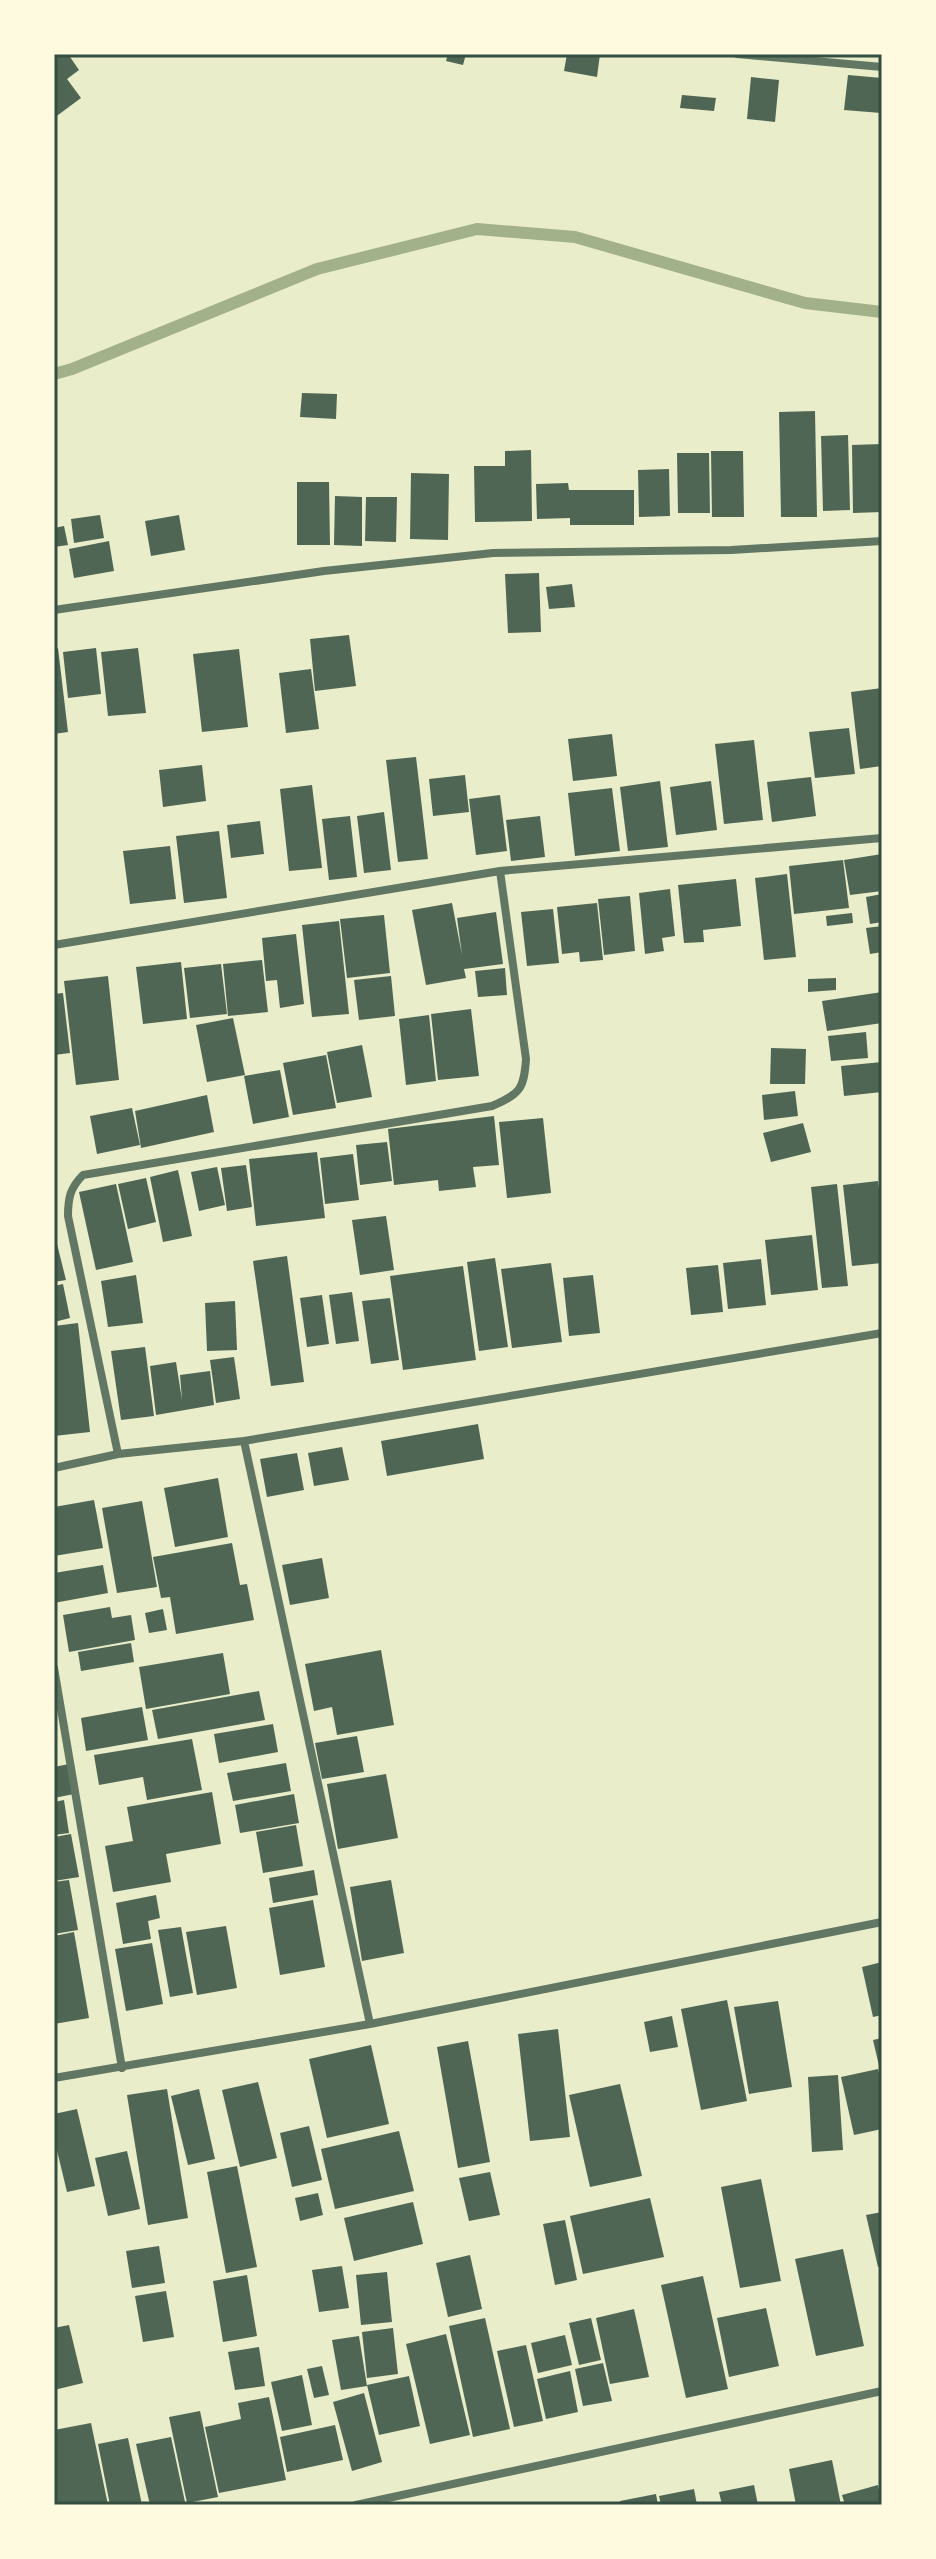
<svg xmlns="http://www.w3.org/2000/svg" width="936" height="2559" viewBox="0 0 936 2559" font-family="Rubik,sans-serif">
	<rect width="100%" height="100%" fill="#e9edc9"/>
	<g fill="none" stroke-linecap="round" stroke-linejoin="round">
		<path stroke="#a3b18a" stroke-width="12" d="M54,374l18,-5 245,-100 160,-40 98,8 230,66 77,9"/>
	</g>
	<path fill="#4f6655" d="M54,54h14l11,16 -12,9 14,19 -27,20z
		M448,54h18l-3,11 -17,-4z
		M567,54h33l-3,23 -33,-6z
		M848,75l34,3 -1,35 -37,-3z
		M751,77l28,3 -4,42 -28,-3z
		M682,95l34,3 -2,13 -34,-3z
		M302,393l35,1 -1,25 -36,-2z
		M815,411l2,106h-36l-2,-105z
		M848,435l2,75 -27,1 -2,-75z
		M882,444v68l-29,1 -1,-68z
		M531,450l1,71 -57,1 -1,-56h31v-15z
		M711,451h32l1,66h-32z
		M677,453h32l1,60h-32z
		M669,469l1,47 -31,1 -1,-47z
		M411,473l38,1 -1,66 -38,-1z
		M297,482h32l1,63h-33z
		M568,483l1,7h65v35h-64v-7l-33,1 -1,-35z
		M335,496l27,1v49l-28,-1z
		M366,497h31l-1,45 -31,-1z
		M100,515l4,23 -30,5 -3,-24z
		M179,515l6,35 -34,6 -6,-35z
		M64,526l4,19 -14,2v-19z
		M109,541l5,30 -40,7 -5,-29z
		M539,573l2,59 -33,1 -3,-59z
		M572,584l3,23 -26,2 -3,-22z
		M349,635l7,51 -41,5 -5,-52z
		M58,648l10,84 -14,2v-85z
		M96,648l5,46 -33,4 -5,-46z
		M138,648l8,65 -38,3 -7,-64z
		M239,649l9,78 -46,5 -9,-78z
		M311,669l8,60 -33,4 -7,-60z
		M882,688v78l-22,3 -9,-77z
		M849,728l6,46 -40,4 -6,-46z
		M612,734l5,42 -44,5 -5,-42z
		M754,740l9,80 -39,4 -9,-80z
		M416,757l12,102 -30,3 -12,-102z
		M202,765l4,36 -43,6 -4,-37z
		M465,775l4,37 -36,4 -4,-37z
		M811,777l5,39 -44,6 -5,-40z
		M660,781l8,66 -40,4 -8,-64z
		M711,781l6,49 -41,5 -6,-48z
		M312,785l10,83 -33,3 -9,-82z
		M612,788l8,63 -45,5 -7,-63z
		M500,795l7,56 -31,4 -7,-56z
		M384,812l7,58 -27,3 -7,-57z
		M350,816l7,61 -28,3 -7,-61z
		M540,816l5,41 -34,4 -5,-41z
		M260,821l4,33 -33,4 -4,-33z
		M219,831l8,67 -43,5 -8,-67z
		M170,846l6,53 -46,5 -7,-53z
		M882,854v37l-32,4 -6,-35z
		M843,860l6,48 -55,6 -5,-48z
		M787,874l9,83 -32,3 -9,-82z
		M736,879l5,47 -38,4 1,12 -20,1 -6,-58z
		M670,889l5,47 -13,2 2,13 -19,3 -6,-61z
		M882,894v28l-12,2 -4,-27z
		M630,896l5,55 -31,4 -6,-56z
		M452,903l10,52 -5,-37 39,-6 7,52 -39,5 2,9 -40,7 -14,-75z
		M597,903l6,57 -23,2 -1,-10 -17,2 -5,-47z
		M553,909l6,54 -32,3 -6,-54z
		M852,913l1,10 -26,3 -1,-10z
		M384,915l6,58 -43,5 -7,-59z
		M339,921l10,93 -37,3 -10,-92z
		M882,926v26l-12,2 -4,-26z
		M296,934l8,70 -24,4 -3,-28 -11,1 -4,-43z
		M262,960l6,52 -40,4 -5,-52z
		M181,962l6,57 -44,5 -7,-57z
		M221,964l6,50 -37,4 -6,-50z
		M505,968l2,27 -29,2 -3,-26z
		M108,976l11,104 -43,5 -12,-104z
		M391,976l4,40 -36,4 -5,-40z
		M836,978v12l-28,2v-13z
		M882,992v31l-55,8 -5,-30z
		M63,993l7,60 -16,2v-61z
		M471,1009l8,67 -41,4 -7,-66z
		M429,1015l7,66 -30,4 -7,-66z
		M233,1018l12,57 -38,7 -11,-57z
		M866,1032l2,26 -37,3 -3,-25z
		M362,1045l10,52 -35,6 -10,-51z
		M771,1048l35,1 -1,35h-35z
		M326,1055l10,53 -43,7 -10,-52z
		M882,1062v30l-38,4 -3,-30z
		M280,1070l9,47 -36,7 -9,-48z
		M795,1091l3,25 -34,4 -2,-25z
		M207,1095l7,37 -73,16 -6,-37z
		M132,1108l8,37 -43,9 -7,-38z
		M494,1116l5,49 -26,2 3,20 -37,4 -1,-11 -44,5 -6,-56z
		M543,1118l8,75 -44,5 -8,-76z
		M803,1123l8,29 -40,10 -8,-29z
		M387,1142l5,39 -32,4 -4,-40z
		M317,1152l8,66 -69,8 -7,-67z
		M353,1154l6,46 -34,4 -5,-46z
		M246,1165l6,42 -25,4 -6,-43z
		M217,1167l8,38 -26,6 -8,-39z
		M178,1170l14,66 -29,6 -13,-65z
		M146,1178l10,44 -28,7 -10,-45z
		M878,1181l4,34v48l-30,3 -9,-81z
		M116,1184l17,78 -37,8 -17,-78z
		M837,1184l11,102 -26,2 -11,-101z
		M386,1216l8,54 -34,5 -8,-55z
		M54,1232l12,48 -12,2z
		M812,1235l6,55 -47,5 -6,-55z
		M287,1256l17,126 -33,4 -18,-125z
		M495,1258l13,89 -29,4 -12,-89z
		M761,1259l5,46 -38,4 -5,-46z
		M551,1263l11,79 -50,6 -11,-79z
		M718,1265l5,47 -32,3 -5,-47z
		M463,1266l13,94 -73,10 -13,-94z
		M136,1275l7,48 -35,4 -7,-46z
		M593,1275l7,58 -31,3 -6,-58z
		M63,1284l7,34 -16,4v-36z
		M352,1292l7,49 -23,3 -7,-49z
		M322,1295l7,49 -22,3 -7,-49z
		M390,1298l9,62 -28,4 -9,-63z
		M235,1301l2,49 -30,1 -2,-48z
		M78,1323l12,109 -36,4v-110z
		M145,1347l9,69 -33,4 -10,-69z
		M234,1357l6,42 -24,4 -6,-43z
		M176,1362l6,38 -2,-25 30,-4 4,34 -58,10 -6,-49z
		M478,1424l6,35 -97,17 -6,-35z
		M342,1447l7,33 -35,6 -6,-33z
		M297,1453l7,37 -37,7 -7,-38z
		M218,1478l10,59 -53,10 -11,-59z
		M94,1500l9,48 -49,8v-49z
		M142,1501l15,86 -40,6 -15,-85z
		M232,1543l8,42 7,-1 7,36 -78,14 -6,-37 -9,1 -8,-41z
		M322,1558l7,40 -39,7 -8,-40z
		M103,1565l5,28 -54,10v-30z
		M110,1607l2,11 19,-3 4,25 -66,12 -6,-37z
		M163,1609l4,21 -18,3 -4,-20z
		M131,1643l3,19 -53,9 -3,-19z
		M381,1650l13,75 -57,10 -5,-28 -18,4 -9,-47z
		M223,1653l7,41 -84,15 -7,-42z
		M259,1691l6,29 -107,19 -6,-29z
		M142,1707l6,33 -62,11 -5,-33z
		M273,1724l5,28 -59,11 -5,-29z
		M357,1736l7,36 -42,7 -7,-36z
		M192,1739l10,51 -55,10 -4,-23 -44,8 -5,-30z
		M286,1763l5,28 -58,10 -6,-28z
		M69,1764l5,30 -20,4v-31z
		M386,1774l12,64 -60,11 -11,-65z
		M212,1792l9,52 -55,10 5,28 -58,10 -8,-46 28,-5 -6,-34z
		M294,1794l5,29 -59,10 -5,-28z
		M64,1800l5,33 -15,2v-33z
		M296,1825l7,41 -40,7 -7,-41z
		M71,1834l8,43 -25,4v-44z
		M314,1870l4,25 -45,8 -4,-25z
		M69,1880l9,50 -24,4v-52z
		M391,1880l13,73 -42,8 -12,-74z
		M156,1895l4,23 -12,3 3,18 -28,5 -7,-41z
		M313,1900l12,67 -45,8 -11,-67z
		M226,1926l11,62 -40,7 -11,-63z
		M181,1927l12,66 -23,4 -12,-67z
		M74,1932l15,86 -35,6v-88z
		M152,1943l11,61 -37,7 -11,-62z
		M882,1962v53l-9,2 -11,-50z
		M727,2000l20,101 -46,9 -20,-101z
		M778,2001l14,86 -43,7 -15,-87z
		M672,2016l6,31 -28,5 -6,-30z
		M558,2029l12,108 -40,4 -12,-107z
		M882,2038v36h-1l-8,-34z
		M468,2041l22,121 -32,6 -21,-121z
		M371,2045l18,79 -62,14 -18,-79z
		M878,2069l4,17v43l-28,6 -13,-58z
		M838,2075l5,75 -31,2 -4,-75z
		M258,2082l19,76 -37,9 -18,-77z
		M620,2084l22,92 -52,11 -21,-92z
		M167,2089l21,129 -40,7 -21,-130z
		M199,2089l16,70 -27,6 -17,-69z
		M77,2109l18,77 -28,6 -13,-54v-24z
		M309,2126l13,54 -30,7 -12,-54z
		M399,2131l15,60 -79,18 -14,-60z
		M127,2151l13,58 -32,7 -13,-58z
		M237,2166l20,101 -31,6 -19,-101z
		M490,2172l10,43 -31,6 -10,-43z
		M761,2179l20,102 -41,7 -19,-101z
		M318,2193l5,22 -23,6 -5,-23z
		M650,2198l14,59 -81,17 -13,-58z
		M413,2202l10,42 -69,17 -10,-43z
		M882,2212v54l-4,1 -12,-52z
		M565,2220l12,60 -22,5 -12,-61z
		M159,2246l6,37 -33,5 -6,-37z
		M843,2249l21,97 -48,10 -21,-97z
		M470,2255l12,54 -34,8 -12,-54z
		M342,2266l7,42 -30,4 -7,-42z
		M387,2272l5,50 -31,3 -5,-50z
		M247,2275l10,61 -34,6 -10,-61z
		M703,2276l25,113 -42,9 -25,-113z
		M166,2291l8,46 -31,5 -8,-46z
		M766,2308l13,58 -50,11 -12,-59z
		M634,2309l15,68 -39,7 -14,-66z
		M485,2318l25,111 -37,8 -24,-111z
		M591,2318l10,42 -22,5 -10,-42z
		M69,2325l14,58 -29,7v-62z
		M393,2328l5,46 -31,4 -5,-46z
		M446,2334l24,101 -40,9 -24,-100z
		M565,2335l7,30 -34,8 -7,-30z
		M359,2336l8,50 -26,4 -9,-50z
		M526,2345l17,76 -29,6 -17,-76z
		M259,2347l6,39 -30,4 -7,-38z
		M603,2363l9,38 -29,5 -8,-37z
		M322,2366l7,29 -15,3 -7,-29z
		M570,2371l8,41 -32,7 -9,-40z
		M302,2375l10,50 -30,6 -11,-49z
		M409,2376l11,50 -41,9 -12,-50z
		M364,2393l18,69 -30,9 -19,-69z
		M269,2397l17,83 -67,13 -14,-66 36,-8 -3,-16z
		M200,2411l18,86 -31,6 -18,-86z
		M91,2423l17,82h-54v-75z
		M335,2425l8,35 -56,12 -7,-35z
		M171,2437l14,65 -16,3h-19l-14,-61z
		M128,2438l14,67h-32l-12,-61z
		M832,2460l9,45h-45l-7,-36z
		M754,2485l4,20h-36l-3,-13z
		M878,2485l4,20h-37l-3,-10z
		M694,2489l3,16h-36l-2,-9z
		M656,2494l2,11h-37l-1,-4z"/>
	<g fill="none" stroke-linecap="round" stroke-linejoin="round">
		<path stroke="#617663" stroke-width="8" d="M737,54l145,13
			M54,610l270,-39 169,-18 238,-3 151,-9
			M54,945l446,-74 382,-33
			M244,1441l126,583
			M118,1454l-50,-238c0,-18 2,-28 15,-41l409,-69c28,-12 32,-17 34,-47l-26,-188
			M54,1468l64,-14 126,-13 638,-108
			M54,1668l68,400
			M54,2078l316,-54 512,-102
			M356,2505l526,-114"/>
	</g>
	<rect width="936" height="2559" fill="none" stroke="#fefae0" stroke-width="112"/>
	<rect x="56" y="56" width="824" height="2447" fill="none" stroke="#344e41" stroke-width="3"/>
</svg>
